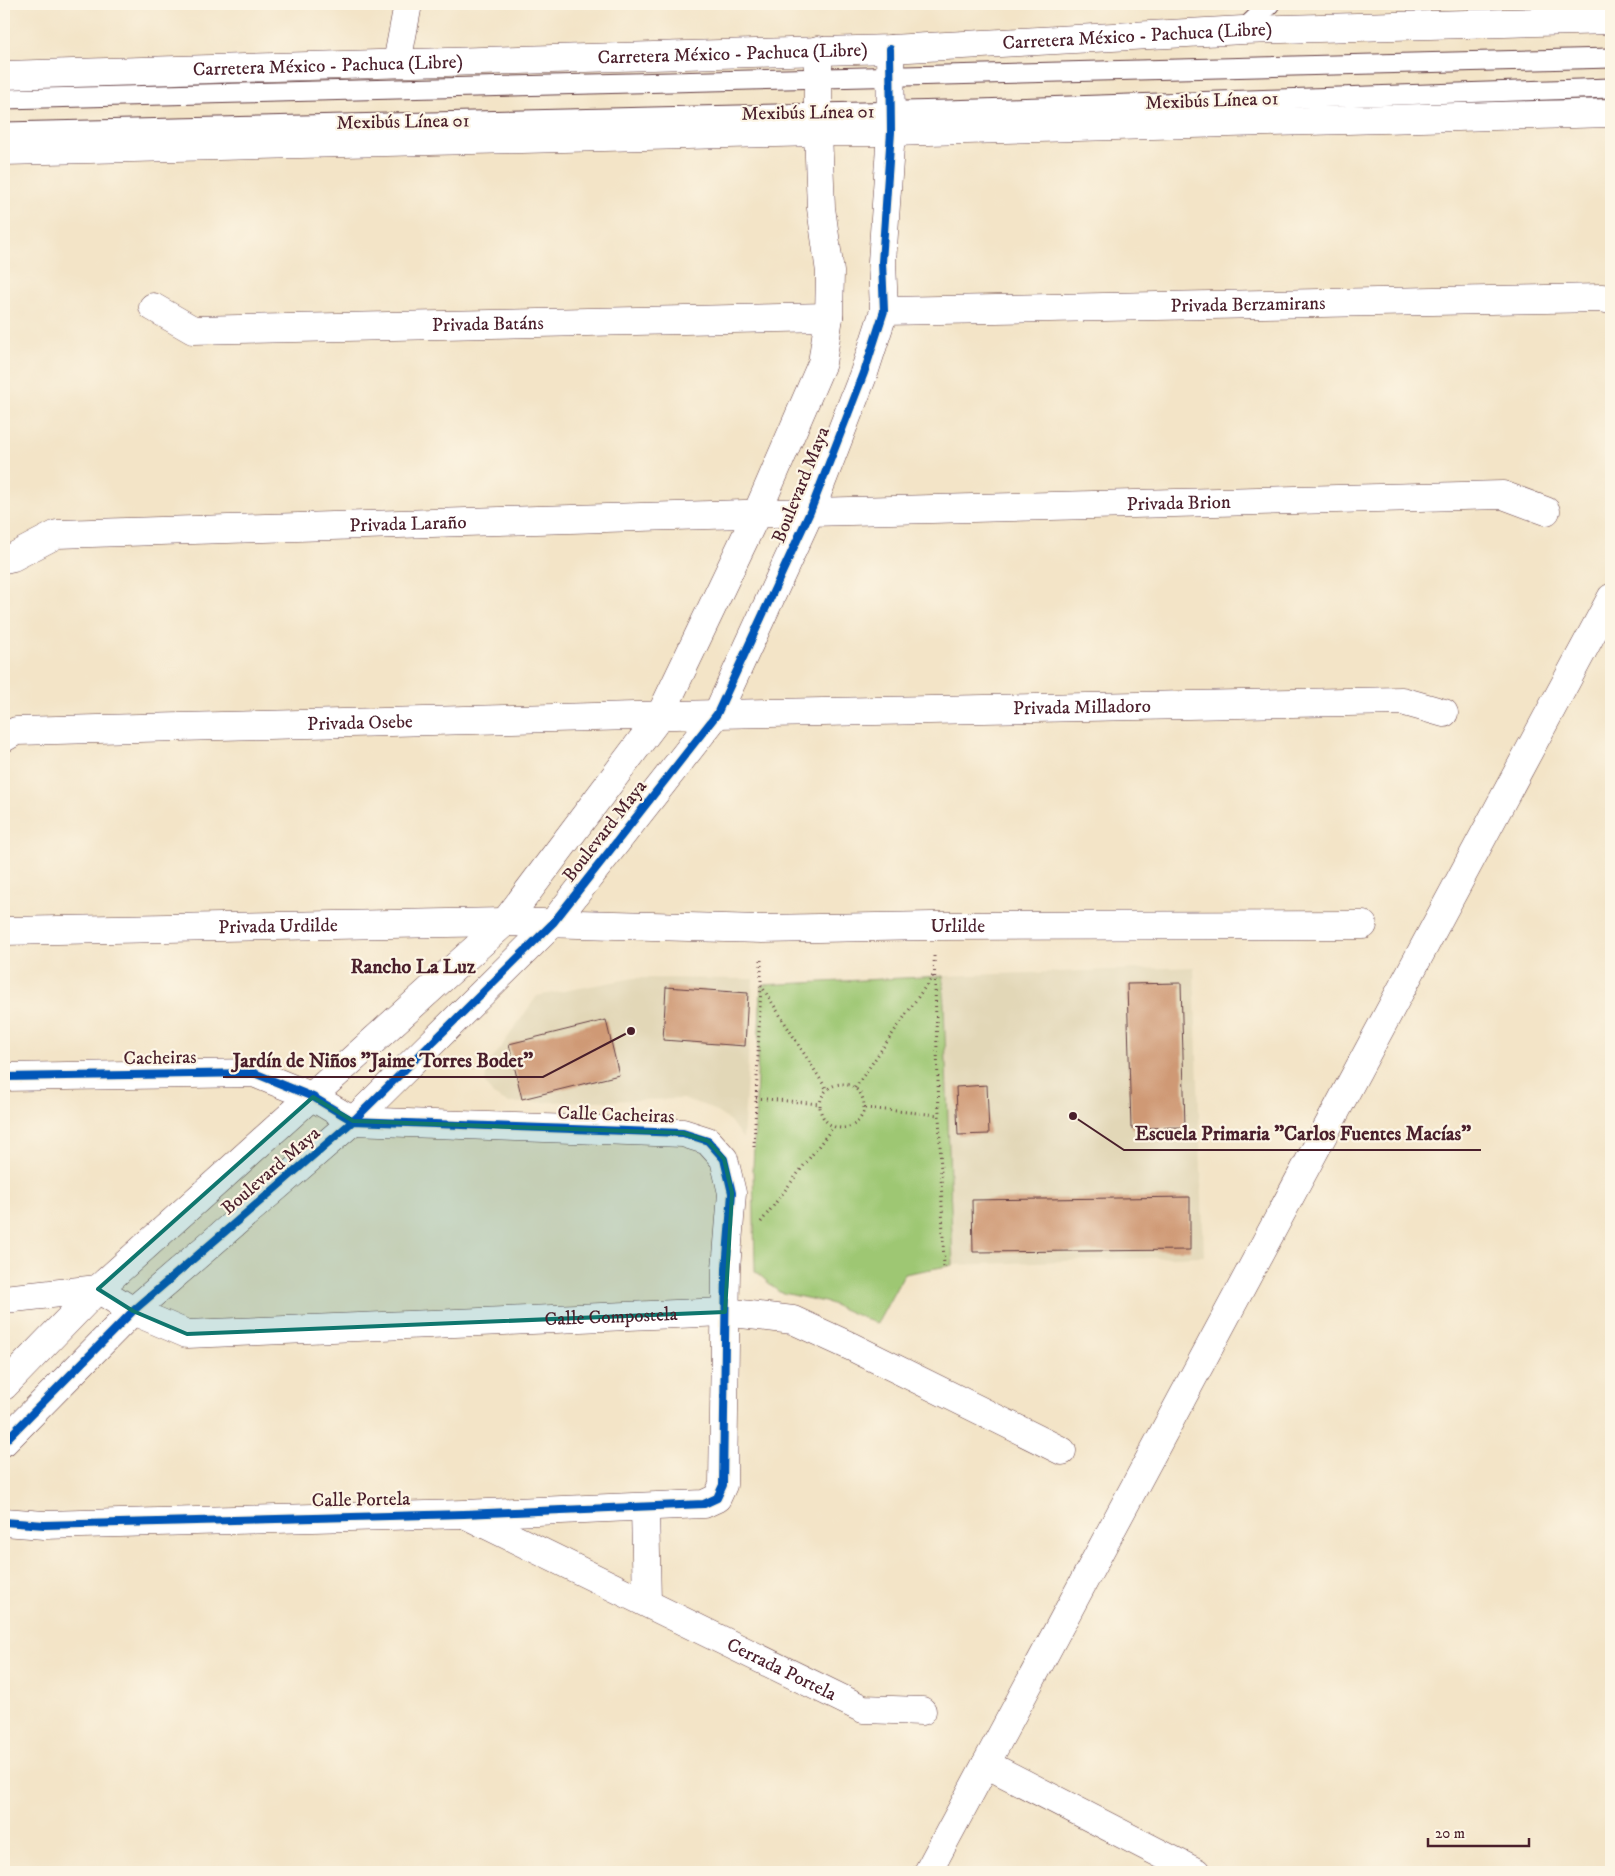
<svg xmlns="http://www.w3.org/2000/svg" width="1615" height="1876" viewBox="0 0 1615 1876" font-family="'IM FELL DW Pica',serif">
	<rect width="100%" height="100%" fill="#fcf5e5"/>
	<filter id="ink" filterUnits="userSpaceOnUse"><feTurbulence type="fractalNoise" baseFrequency=".02" numOctaves="2"/><feDisplacementMap in="SourceGraphic" scale="10" xChannelSelector="R" yChannelSelector="G"/><feConvolveMatrix kernelMatrix="1 2 1 2 8 2 1 2 1" color-interpolation-filters="sRGB"/></filter>
	<filter id="wash" filterUnits="userSpaceOnUse"><feTurbulence type="fractalNoise" baseFrequency=".0096" numOctaves="4" result="noise"/><feDisplacementMap in="SourceGraphic" scale="20" xChannelSelector="R" yChannelSelector="G"/><feGaussianBlur stdDeviation="1.12" result="paint"/><feColorMatrix in="noise" values="0 0 0 0 0 0 0 0 0 0 0 0 0 0 0 0 0 1.4 0 .05"/><feComposite in="paint" operator="in"/></filter>
	<g filter="url(#wash)">
		<rect width="100%" height="100%" fill="#f3e4c7"/>
		<path fill="#e2d7b7" d="M1194,967l10,289 -251,9 -10,-289z
			M634,978l119,1 -10,160 -13,-18 -21,-14 -25,-8 -176,4 -15,-8 -8,-12 2,-16 50,-71z"/>
		<path fill="#9ec773" stroke="#74734f" d="M943,976l10,289 -49,9 -27,50 -48,-21 -50,-11 -24,-21 -2,-103 8,-183z"/>
		<g id="blocks">
			<path fill="#cf9974" d="M1181,983l4,144 -54,1 -4,-144z
				M666,987l82,6 -3,53 -82,-6z
				M606,1020l13,55 -97,24 -13,-55z
				M987,1085l2,49 -31,1 -2,-48z
				M1190,1197v53l-217,2 -1,-52z"/>
		</g>
	</g>
	<g filter="url(#ink)">
		<use href="#blocks" fill-opacity="0" stroke="#633d42" stroke-width="1"/>
		<g fill="none" stroke-linecap="round" stroke-linejoin="round">
			<defs>
				<path id="lane" d="M1243,30l27,-26
					M4,99l1607,-41
					M4,132l943,-22 664,-22"/>
				<g id="street">
					<path d="M397,63l11,-59"/>
					<path id="s1" d="M153,307l40,23 636,-13"/>
					<path id="s2" d="M884,311l718,-13 9,2"/>
					<path id="s3" d="M4,559l9,-2 44,-23 753,-22 693,-17 43,16"/>
					<path id="s4" d="M4,738l12,-7 701,-17 685,-13 42,12"/>
					<path id="s5" d="M4,931l501,-9 257,7 170,-3 431,-1"/>
					<path d="M4,1077l250,-4 59,24 40,24 330,12 25,8 16,18 8,34 -6,76 -3,216 -6,13 -13,6 -240,10 -420,11 -40,-3"/>
					<path id="s6" d="M4,1299l94,-10 35,22 54,23 538,-22 68,8 59,27 210,104"/>
					<path d="M4,1386l94,-97 407,-367 155,-206 97,-203 65,-150 7,-46 1,-45 -9,-64 -3,-76v-82"/>
					<path d="M4,1442l129,-131 220,-190 200,-198 164,-209 93,-202 54,-139 20,-62 -2,-49 9,-130 -1,-83"/>
					<path d="M645,1507l2,96"/>
					<path id="s7" d="M468,1516l395,193 59,2"/>
					<path d="M986,1764l210,108"/>
					<path d="M928,1872l683,-1274"/>
				</g>
				<g id="primary">
					<path id="s8" d="M4,75l886,-26 353,-19 368,-10"/>
					<path d="M4,151l814,-19h73l720,-19"/>
				</g>
			</defs>
			<use href="#lane" stroke="#633d42" stroke-width="21"/>
			<use href="#street" stroke="#633d42" stroke-width="29"/>
			<use href="#primary" stroke="#633d42" stroke-width="29"/>
			<path stroke="#633d42" stroke-width="3" stroke-dasharray="1 4" stroke-linecap="butt" d="M934,956l10,311
				M761,960v25l66,105
				M820 1106a22 22 0 1 1 44 0a22 22 0 1 1-44 0Z
				M855,1088l79,-114
				M756,1098l64,6
				M865,1108l74,7
				M754,1147l7,-162
				M761,1222l72,-95"/>
			<use href="#lane" stroke="#fff" stroke-width="19"/>
			<use href="#street" stroke="#fff" stroke-width="28"/>
			<use href="#primary" stroke="#fff" stroke-width="28"/>
			<defs>
				<path id="cycleway" d="M4,1077l250,-4 59,24 40,24 330,12 25,8 16,18 8,34 -6,76 -3,216 -6,13 -13,6 -240,10 -420,11 -40,-3
					M4,1442l129,-131 220,-190 200,-198 164,-209 93,-202 54,-139 20,-62 -2,-49 9,-130 -1,-83"/>
			</defs>
			<use href="#cycleway" stroke="#fcf5e5" stroke-width="11"/>
			<use href="#cycleway" stroke="#0057b8" stroke-width="8"/>
		</g>
	</g>
	<path fill="#0f766e" fill-opacity="0.2" stroke="#0f766e" stroke-width="4" stroke-linejoin="round" d="M313,1097l40,24 330,12 25,8 16,18 8,34 -7,119 -538,22 -54,-23 -35,-22z"/>
	<g text-anchor="middle" dominant-baseline="central" stroke-width="4.5" stroke-linejoin="round" paint-order="stroke">
		<g font-size="19" fill="#4a1f2b" stroke="#fcf5e5">
			<text stroke="none"><textPath href="#s8" startOffset="1134">Carretera México - Pachuca (Libre)</textPath></text>
			<text stroke="none"><textPath href="#s8" startOffset="729">Carretera México - Pachuca (Libre)</textPath></text>
			<text stroke="none"><textPath href="#s8" startOffset="324">Carretera México - Pachuca (Libre)</textPath></text>
			<text transform="translate(1212 101) rotate(-2)">Mexibús Línea 01</text>
			<text transform="translate(808 113) rotate(-1)">Mexibús Línea 01</text>
			<text transform="translate(403 122) rotate(-1)">Mexibús Línea 01</text>
			<text stroke="none"><textPath href="#s2" startOffset="364">Privada Berzamirans</textPath></text>
			<text stroke="none"><textPath href="#s1" startOffset="341">Privada Batáns</textPath></text>
			<text transform="translate(801 485) rotate(-68)">Boulevard Maya</text>
			<text stroke="none"><textPath href="#s3" startOffset="1181">Privada Brion</textPath></text>
			<text stroke="none"><textPath href="#s3" startOffset="410">Privada Laraño</textPath></text>
			<text stroke="none"><textPath href="#s4" startOffset="1080">Privada Milladoro</textPath></text>
			<text stroke="none"><textPath href="#s4" startOffset="358">Privada Osebe</textPath></text>
			<text transform="translate(605 831) rotate(-52)">Boulevard Maya</text>
			<text stroke="none"><textPath href="#s5" startOffset="274">Privada Urdilde</textPath></text>
			<text stroke="none"><textPath href="#s5" startOffset="954">Urlilde</textPath></text>
			<text transform="translate(160 1058) rotate(-1)">Cacheiras</text>
			<text transform="translate(616 1115) rotate(2)">Calle Cacheiras</text>
			<text transform="translate(271 1171) rotate(-41)">Boulevard Maya</text>
			<text stroke="none"><textPath href="#s6" startOffset="619">Calle Compostela</textPath></text>
			<text transform="translate(361 1500) rotate(-1)">Calle Portela</text>
			<text stroke="none"><textPath href="#s7" startOffset="349">Cerrada Portela</textPath></text>
		</g>
		<g font-size="20" font-weight="bold" fill="#4a1f2b" stroke="#fcf5e5">
			<text x="413" y="967">Rancho La Luz</text>
		</g>
	</g>
	<path fill="none" stroke="#4a1f2b" stroke-width="2" d="M631 1031L543 1077H223M1073 1116L1124 1150H1481"/>
	<g fill="#4a1f2b" stroke="#fcf5e5" stroke-width="2">
		<circle cx="631" cy="1031" r="5"/>
		<circle cx="1073" cy="1116" r="5"/>
	</g>
	<g font-size="20" text-anchor="middle" font-weight="bold" fill="#4a1f2b" stroke="#fcf5e5" stroke-width="4.5" stroke-linejoin="round" paint-order="stroke">
		<text x="383" y="1067">Jardín de Niños "Jaime Torres Bodet"</text>
		<text x="1303" y="1140">Escuela Primaria "Carlos Fuentes Macías"</text>
	</g>
	<rect width="1615" height="1876" fill="none" stroke="#fcf5e5" stroke-width="20"/>
	<path d="M1428 1838v8h101v-8" fill="none" stroke="#4a1f2b" stroke-width="2.5"/>
	<text x="1435" y="1838" font-size="15" fill="#4a1f2b" stroke="#fcf5e5" stroke-width="4" paint-order="stroke">20 m</text>
</svg>
